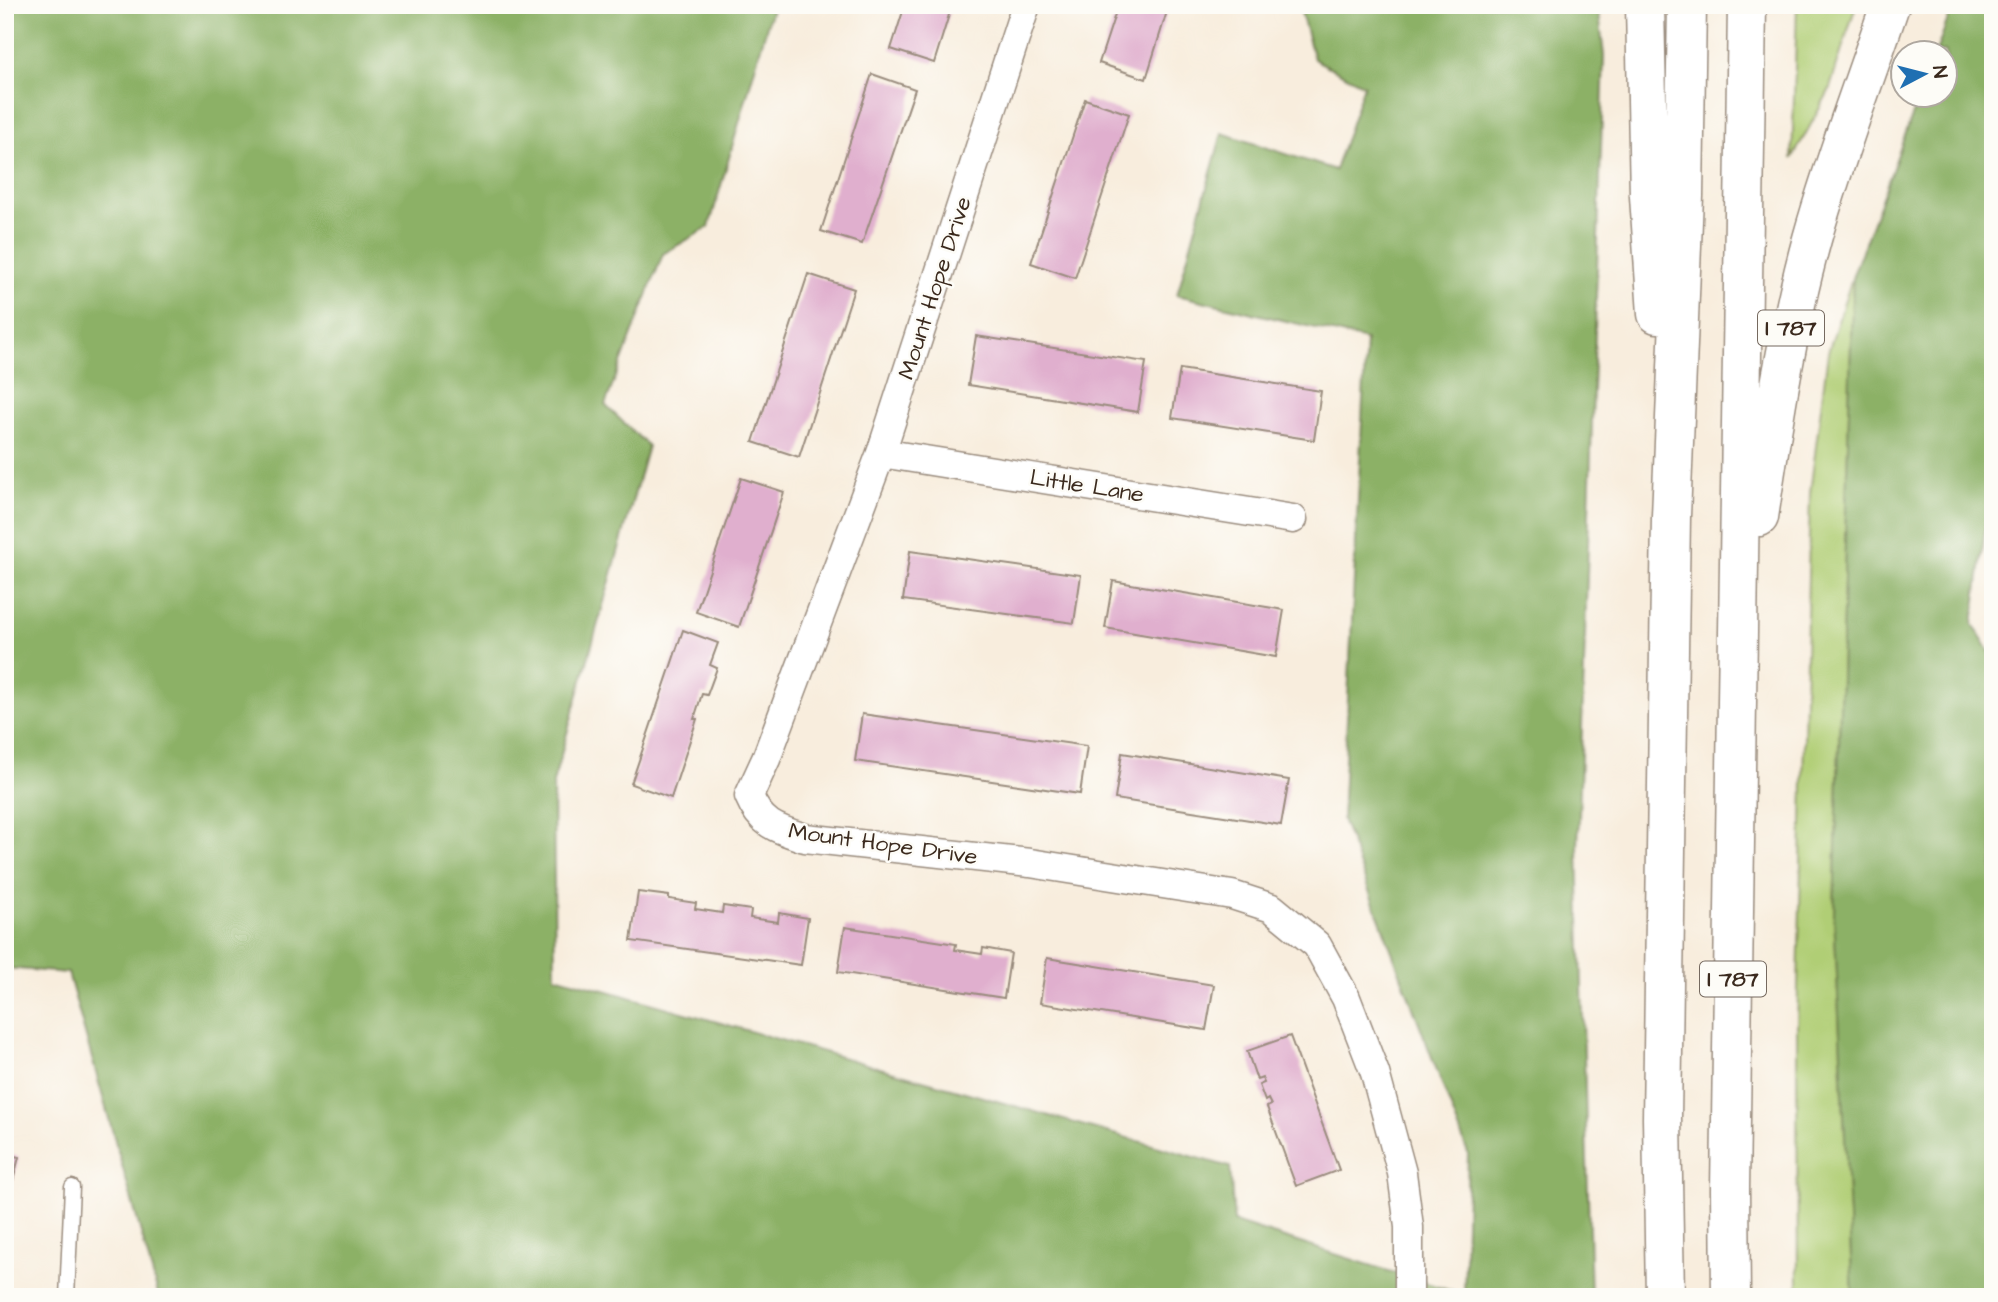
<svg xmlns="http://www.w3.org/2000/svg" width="1998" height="1302" viewBox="0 0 1998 1302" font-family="'Architects Daughter',sans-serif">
	<rect width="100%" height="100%" fill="#fdfcf7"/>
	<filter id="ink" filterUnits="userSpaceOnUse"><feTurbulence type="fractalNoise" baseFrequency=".0143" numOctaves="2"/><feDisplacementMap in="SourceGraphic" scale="14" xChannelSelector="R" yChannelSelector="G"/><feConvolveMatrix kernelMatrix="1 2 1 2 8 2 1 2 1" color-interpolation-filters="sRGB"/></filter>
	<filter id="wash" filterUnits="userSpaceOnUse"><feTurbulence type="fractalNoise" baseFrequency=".00686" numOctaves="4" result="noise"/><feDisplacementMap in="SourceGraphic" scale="28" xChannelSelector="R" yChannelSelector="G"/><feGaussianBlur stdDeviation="1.57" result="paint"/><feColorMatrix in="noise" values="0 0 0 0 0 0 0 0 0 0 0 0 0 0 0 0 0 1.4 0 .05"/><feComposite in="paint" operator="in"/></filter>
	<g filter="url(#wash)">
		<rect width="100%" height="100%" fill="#f8eddd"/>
		<path fill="#b0ce75" stroke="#767c4a" stroke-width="2" d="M1797,5h59l-27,86 -37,68z
			M1853,275l-19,639 19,383h-55l-1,-268 13,-536 18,-141z"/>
		<path fill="#8cb166" stroke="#646e42" stroke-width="2" d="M5,5h768l-64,222 -46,27 -58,151 43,41 -95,337 2,193 675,191 4,55 230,73 4,-142 -126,-334 24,-479 -189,-45 45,-162 113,37 29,-85 -50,-26 -15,-54h299l6,51 -26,792 13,449h-762l-33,-4 -60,4h-577l-91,-324 -63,-5z
			M1953,5h40v460l-20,159 20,33v282l-8,71 8,15v272h-140l-19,-383 19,-639 67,-180 26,-1v-42h-10z"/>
		<g id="blocks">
			<path fill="#e0afce" d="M905,5h47l-18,58 -43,-14z
				M1118,5h51l-23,74 -47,-16z
				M872,74l43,15 -53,155 -41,-13z
				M1085,99l44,15 -54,164 -44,-15z
				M808,274l46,15 -55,168 -46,-15z
				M976,336l170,26 -8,50 -170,-27z
				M1180,369l141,22 -7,49 -142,-22z
				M741,478l43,14 -45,135 -43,-15z
				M910,551l171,24 -7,48 -171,-23z
				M1113,581l171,29 -8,47 -171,-29z
				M683,630l35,13 -8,22 7,3 -10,27 -5,-1 -8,25h3l-26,79 -40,-14z
				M862,714l225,32 -7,48 -225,-33z
				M1122,753l167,27 -8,45 -166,-26z
				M638,892l31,4v3l27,4 -1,6 27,4 1,-7 28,4 -1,8 28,4 1,-9 29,5 -7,47 -170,-24z
				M845,927l111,17 -1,6 27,4 1,-6 28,5 -7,45 -166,-26z
				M1047,958l167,27 -8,45 -166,-27z
				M1290,1036l49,134 -43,16 -29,-79 4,-2 -3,-6 -3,2 -6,-16 5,-2 -2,-5 -5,2 -10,-29z
				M5,1154l14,3 -13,52h-1z"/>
		</g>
	</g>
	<g filter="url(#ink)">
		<use href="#blocks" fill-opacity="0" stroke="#9a8c7e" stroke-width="2"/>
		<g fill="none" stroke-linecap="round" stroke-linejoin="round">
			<defs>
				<path id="lane" d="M67,1297l5,-110"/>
				<path id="street" d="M1026,5l-145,448 -115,306 -17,37c12,29 28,33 56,42l225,25 202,32 40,13 45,37 29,53 29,75 27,100 7,54v70
					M881,453l412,66"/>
				<path id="highway" d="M1645,5l4,191 8,118
					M1759,517c14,-94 28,-187 53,-278 22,-79 52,-156 78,-234
					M1665,1297l-3,-179 9,-602 13,-320 3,-191
					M1731,1297l-1,-107 17,-1185"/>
			</defs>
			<use href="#lane" stroke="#9a8c7e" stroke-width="17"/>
			<use href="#street" stroke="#9a8c7e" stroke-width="31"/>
			<use href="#highway" stroke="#9a8c7e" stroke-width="41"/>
			<use href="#lane" stroke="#fff" stroke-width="14"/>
			<use href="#street" stroke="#fff" stroke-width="28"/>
			<use href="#highway" stroke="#fff" stroke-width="38"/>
		</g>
	</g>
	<g text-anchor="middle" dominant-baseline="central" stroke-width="5" stroke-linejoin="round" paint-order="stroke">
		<g fill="#fdfcf7" stroke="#75695f" stroke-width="2">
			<rect x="1758" y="310.5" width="66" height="35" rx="5"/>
			<rect x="1700" y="961.5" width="66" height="35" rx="5"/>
		</g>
		<g font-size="21" font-weight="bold" fill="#3b2a1e">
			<text x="1791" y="328">I 787</text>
			<text x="1733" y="979">I 787</text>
		</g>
		<g font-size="23" fill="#3b2a1e" stroke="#fdfcf7">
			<text transform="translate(935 288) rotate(-72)">Mount Hope Drive</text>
			<text transform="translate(1087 486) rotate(9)">Little Lane</text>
			<text transform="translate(883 844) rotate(8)">Mount Hope Drive</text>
		</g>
	</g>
	<rect width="1998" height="1302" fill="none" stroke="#fdfcf7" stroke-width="28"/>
	<g transform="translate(1924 74) rotate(83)"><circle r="33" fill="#fdfcf7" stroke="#afa8a0" stroke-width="2"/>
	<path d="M0-5L12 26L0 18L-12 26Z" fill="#1f6fb2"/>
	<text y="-10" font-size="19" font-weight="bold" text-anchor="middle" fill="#3b2a1e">N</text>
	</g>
</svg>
